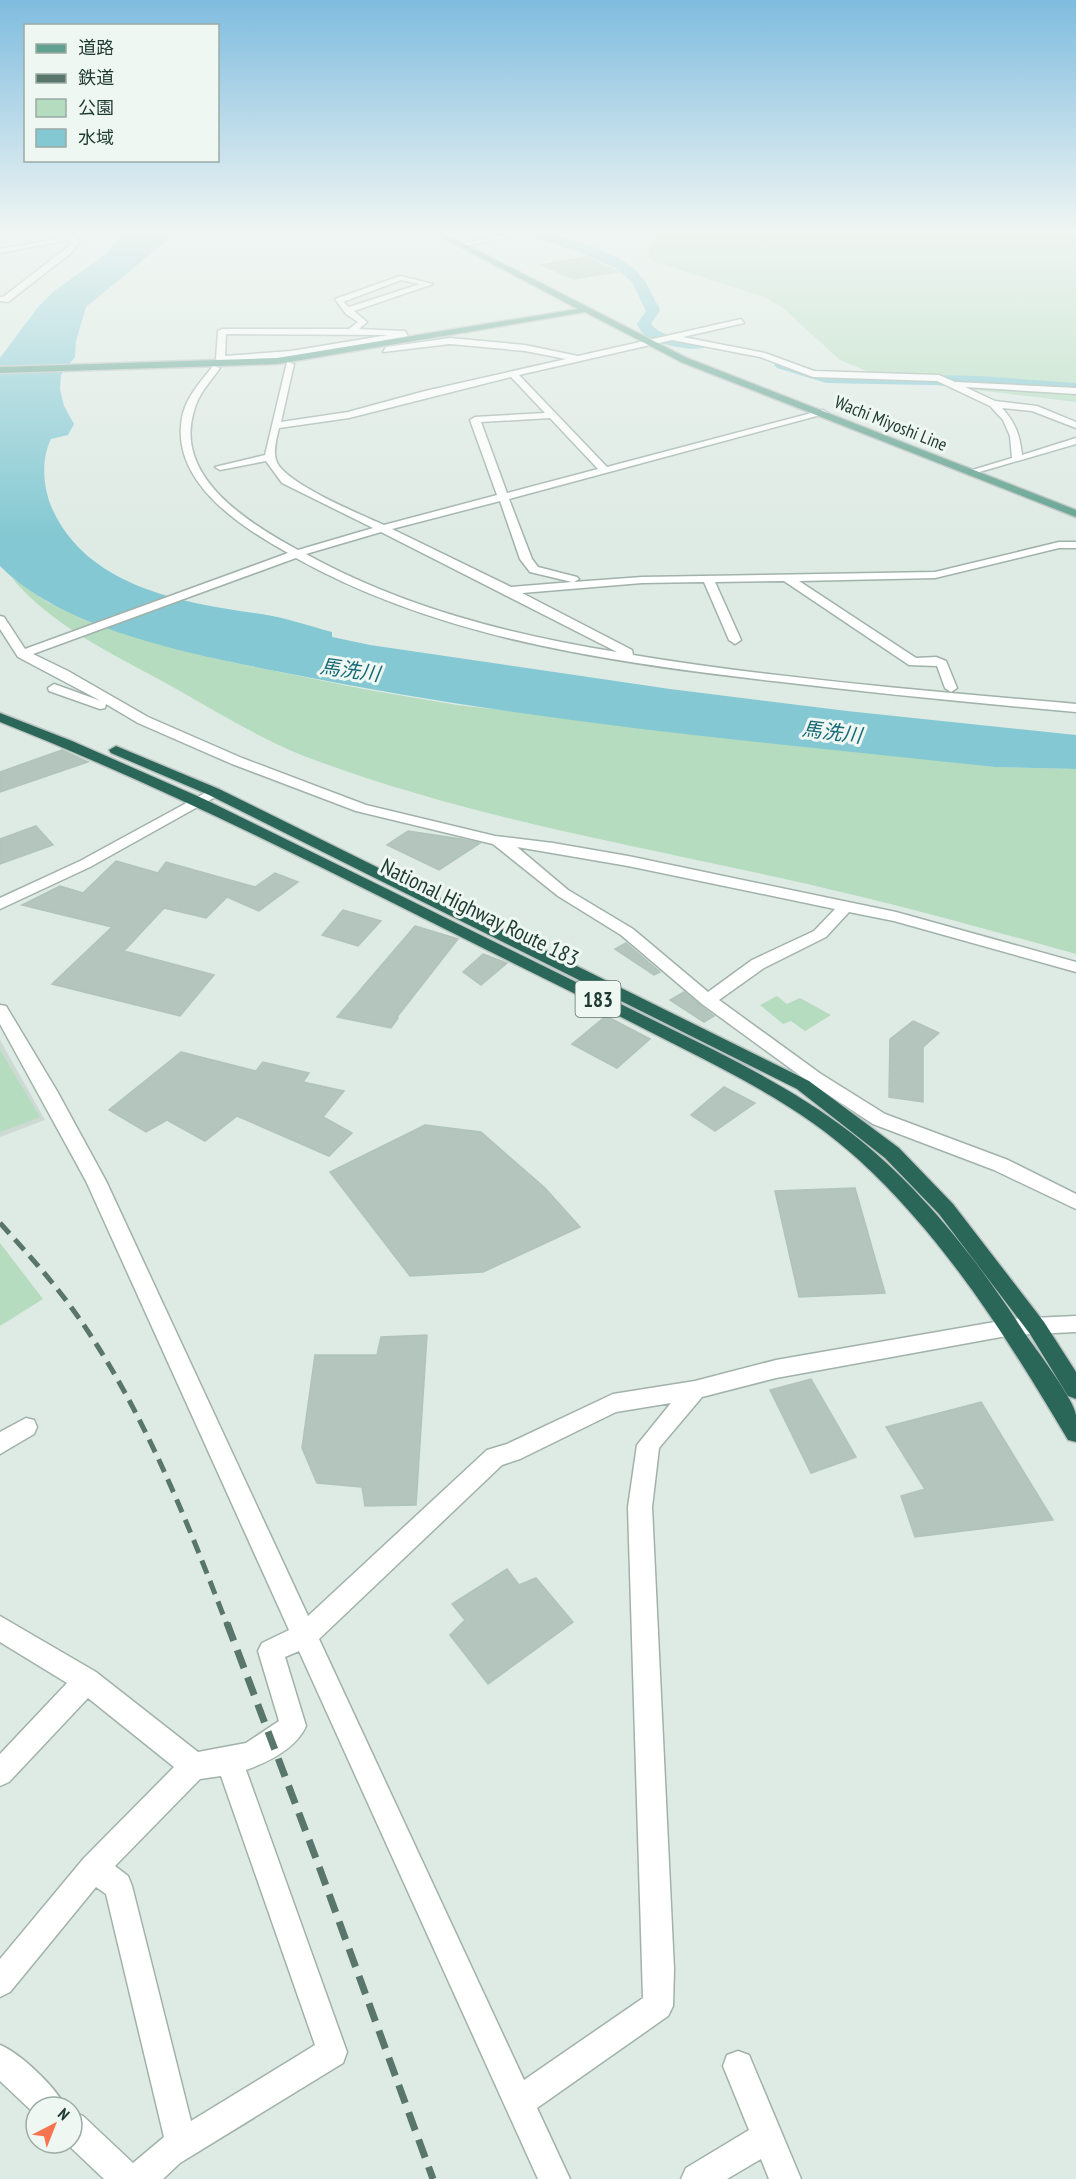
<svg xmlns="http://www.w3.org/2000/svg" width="1076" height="2179" viewBox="0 0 1076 2179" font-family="'PT Sans Narrow','Noto Sans JP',sans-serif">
	<rect width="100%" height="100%" fill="#deeae4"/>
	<path fill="#ccdad3" d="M0,1040l45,80 -45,17z"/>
	<path fill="#b5dcbf" d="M662,233h414v169l-173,-21 -34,-9 -29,-12 -57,-52 -19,-11 -108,-35 -7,-5c-1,-12 3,-17 13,-24z
		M12,578l37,25 94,36 92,24 128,26 94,16 538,62 81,2v185c-100,-28 -199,-55 -300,-77 -153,-34 -308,-61 -456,-115 -55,-19 -107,-53 -158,-81 -53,-29 -111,-56 -150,-103z
		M777,996l10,8 13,-6 31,17 -26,16 -14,-10 -8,3 -23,-19z
		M0,1050l40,67 -40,15z
		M0,1243l43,56 -43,27z"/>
	<path fill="#83c8d2" d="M123,233h53l-90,74 -10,34 -1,16 -14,18 -1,14 4,17 10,18 -6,11 -17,4c-10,20 -8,47 0,67 34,81 132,97 210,108 23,3 48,12 71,18v5l38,8 300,44 177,22 229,24v34l-81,-2c-236,-25 -472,-46 -704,-93 -90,-18 -226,-42 -291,-108v-208l38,-51 16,-16 52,-37z"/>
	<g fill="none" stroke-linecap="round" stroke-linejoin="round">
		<path fill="#83c8d2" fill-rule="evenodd" d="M519,233c36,0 96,14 121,42 9,9 12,22 19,32l1,4 -9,13c15,20 44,6 58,21 -8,9 -49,0 -60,-7 -6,-3 -9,-8 -12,-14l9,-13 -14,-29 -15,-13 -40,-18z
			M782,360l45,13 151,3 98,7v10l-98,-7 -152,-3 -49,-15 -3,-3z"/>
	</g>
	<path fill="#b3c5bd" stroke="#b0c4bb" stroke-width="1.5" d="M586,257l32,15 -44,7 -32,-14z
		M62,750l26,12 -88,30v-20z
		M36,826l17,19 -53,19v-25z
		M408,831l53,8 19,4 -41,27 -52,-25z
		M116,861l42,12 8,-11 89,25 20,-14 23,9 -39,29 -32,-14 -21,21 -42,-10 -40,43 90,24 -34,41 -128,-32 60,-57 -90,-22 38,-19 23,7z
		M343,910l38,11 -23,25 -36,-11z
		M415,926l43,13 -61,78 1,1 -7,10 -54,-11z
		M626,943l34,29 -6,3 -39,-26z
		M483,954l24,9 -26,22 -18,-13z
		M684,992l17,14 13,10 -10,6 -34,-22z
		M606,1016l44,23 -33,29 -45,-24z
		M913,1021l26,12 -16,14v55l-34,-5 1,-58z
		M181,1052l75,19 7,-9 46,11 -6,9 41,9 -21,26 29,16 -23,23 -92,-40 -32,25 -38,-21 -21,12 -37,-22z
		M724,1087l31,16 -40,28 -24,-16z
		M425,1125l56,7 64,56 35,39 -97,45 -73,4 -80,-104z
		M855,1188l30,105 -86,4 -24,-106z
		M427,1335l-11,170 -51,1 -3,-19 -45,-4 -15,-35 13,-93h62l4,-18z
		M811,1379l45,78 -45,16 -41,-83z
		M981,1402l72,118 -138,17 -14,-41 24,-7 -39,-62z
		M507,1569l12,16 17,-7 37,44 -85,62 -38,-49 15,-15 -13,-16z"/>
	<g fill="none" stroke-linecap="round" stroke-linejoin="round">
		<defs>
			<path id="minor" d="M0,233h15l-15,4z
				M50,233h7l11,7 -68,13v-4l57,-10z
				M60,233h8l12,8 -9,12 -63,49 -8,-1v-4h3l62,-48 7,-7z
				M511,233h15l-66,14 -4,-2z
				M400,276l33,8 -79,27 13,11 -8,7 46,2 3,5 -117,21 -71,5 -4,-3 2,-28 4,-2h127l9,-7 -12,-8 -11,-15zM401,280l19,4 -71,23 -6,-5zM226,334l162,1 -97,16 -66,5z
				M741,319l3,4 -61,14 82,16 49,18 125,4 16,7 121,6v6l-111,-7 30,14 42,5 39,16v6l-44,-17 -30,-3c13,14 18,27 20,47l54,-17v6l-107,31v-4l43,-13 -2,-22 -7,-16 -13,-14 -53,-25 -124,-4 -53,-20 -88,-17 -153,35 88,92 216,-57 5,3 -319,86 23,60 6,8 39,10 2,2 -5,3 68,-5 293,-5 124,-30h17v6h-17l-124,30 -136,3 117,77 20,-1 10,4 11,27 -6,4 -6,-4 -8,-22 -28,-1 -125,-84 -69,1 26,58 -6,4 -6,-4 -25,-58 -62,1 -120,10 110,57 1,5c146,24 295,36 443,49v8c-101,-9 -202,-19 -303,-31 -163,-19 -332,-42 -477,-123l-263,96 35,17 80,46 94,41 124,47 129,31 58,7 75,13 268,56 180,50v10l-182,-51 -45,-9 -23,25 -62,31 -45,32 102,74 64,40 123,46 68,34v15l-82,-39 -121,-46 -64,-42 -107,-78 -81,-69 -63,-39 -65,-52 -137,-33 -124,-47 -94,-41 -32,-19 -1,4 -5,1 -51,-18 -1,-3 6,-4 47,17 -83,-44 -18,-28v-13l4,1 21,32 263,-96c-49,-27 -121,-74 -105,-140 5,-18 19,-33 30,-47l7,2c-9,13 -22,26 -26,43 -21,66 56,113 104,139l75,-22 -91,-45 -16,-22 -46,9 -5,-3 50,-12 22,-93 7,2 -13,58 67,-10 77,-21 141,-32 -41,-8 -75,-7 -67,8 3,-5 64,-9 75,7 53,11zM511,377l34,36 -70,4 -5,3 27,75 -113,30c-24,-11 -101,-42 -108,-65 -3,-10 1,-23 3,-32l70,-10zM550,418l48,51 -91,24 -26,-71zM500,501l20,58 10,13 42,10 -61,5 -119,-58zM381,532l236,120c-107,-17 -215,-45 -311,-98zM517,847l111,19 207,43 -21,22 -62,29 -44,32 -75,-63 -65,-39z
				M214,788l5,1v6l-129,72 -90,42v-11l80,-37z
				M0,1005l6,1 51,85 49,90 202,435 179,-166 20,-6 106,-50 82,-13 81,-21 236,-41 64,-3v16l-64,3 -236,43 -74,19 -43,51 -7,59 22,462 -1,37 -5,10 -131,92 33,71h-32l-239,-528 -14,6 21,69c-10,23 -38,36 -60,44l101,282 -4,11 -163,100 -17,16h-59l-38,-36h6v-32l11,5 50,47 31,-26 -58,-243 -10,-7 -86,105 -10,5v-38l84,-101 90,-91 -86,-69 -79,84 -9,4v-32l67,-71 -67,-41v-26l96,56 102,80 48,-9 33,-22 -21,-70 4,-8 27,-13 -203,-449 -86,-157zM671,1403l-34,42 -9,62 15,491 -119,82 -205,-441 183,-174 18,-6 96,-47zM221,1776l94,269 -124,76 -59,-235 -4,-10 -13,-10 85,-87z
				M26,1418l8,2 3,7 -3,7 -34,20v-22z
				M0,2045c20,8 57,43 65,62h-29v8l-36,-34z
				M738,2051l11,4 52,124h-32l-8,-20 -34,20h-46l5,-11 63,-38 -26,-64 4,-11z"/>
			<path id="major" d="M434,233h9l244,125 389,152v7l-395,-155 -96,-50 -308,52 -277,9v-6l277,-9 301,-49z"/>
			<path id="highway" d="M0,713l72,28 132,58 510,251c47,24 94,50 136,82 72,56 129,130 178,206 11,15 46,62 48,77 0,9 0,19 0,27l-8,-2c-60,-101 -122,-200 -209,-280 -52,-48 -116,-81 -179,-113 -53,-27 -106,-54 -159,-80 -172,-86 -342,-174 -521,-245z
				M116,746l103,43 590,292 90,67 54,56 91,118 32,50v27l-8,-3 -38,-62 -91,-120 -54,-56 -88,-69 -588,-294 -98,-42 -2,-3z"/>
		</defs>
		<use href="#minor" stroke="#a1b2ab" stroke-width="3"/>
		<use href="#major" stroke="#bcc4c2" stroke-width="3"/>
		<use href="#highway" stroke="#bcc4c2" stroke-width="3"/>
		<use href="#minor" fill="#fff" fill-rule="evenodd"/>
		<use href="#major" fill="#61a18f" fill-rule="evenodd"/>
		<use href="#highway" fill="#2a6759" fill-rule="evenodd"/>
		<path stroke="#59766d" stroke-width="5" stroke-dasharray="14 8" stroke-linecap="butt" d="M0,1223c29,32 57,63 81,98 64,93 106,200 146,304"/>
		<path stroke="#59766d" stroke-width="7" stroke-dasharray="19 10" stroke-linecap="butt" d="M227,1623l90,238 116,318"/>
	</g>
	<linearGradient id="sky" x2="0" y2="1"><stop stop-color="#7fbcdf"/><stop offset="0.43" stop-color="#f0f6f3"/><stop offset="1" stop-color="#f0f6f3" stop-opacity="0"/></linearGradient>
	<rect width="1076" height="538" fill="url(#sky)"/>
	<g text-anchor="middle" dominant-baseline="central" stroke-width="6" stroke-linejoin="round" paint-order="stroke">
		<g font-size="18" fill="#1f3a32" stroke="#eef7f2">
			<text transform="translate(891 423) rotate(22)">Wachi Miyoshi Line</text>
		</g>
		<g font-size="20" font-style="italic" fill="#186a77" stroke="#eef7f2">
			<text transform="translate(350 670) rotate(8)">馬洗川</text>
			<text transform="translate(832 732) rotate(7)">馬洗川</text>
		</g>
		<rect fill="#eef7f2" stroke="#5d736c" stroke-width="1.5" x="575.5" y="981" width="45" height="36" rx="4.5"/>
		<g font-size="21" font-weight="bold" fill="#1f3a32">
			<text x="598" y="999">183</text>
		</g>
		<g font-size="22" fill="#1f3a32" stroke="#eef7f2">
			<text transform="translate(480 912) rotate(26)">National Highway Route 183</text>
		</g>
	</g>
	<rect x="24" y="24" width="195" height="138" fill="#eef7f2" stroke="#9baba5" stroke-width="1.5"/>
	<rect x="36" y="44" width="30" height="9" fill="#61a18f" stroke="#9baba5" stroke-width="1.5"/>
	<text x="78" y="54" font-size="18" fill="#1f3a32">道路</text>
	<rect x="36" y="74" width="30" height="9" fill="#59766d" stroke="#9baba5" stroke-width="1.5"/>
	<text x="78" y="84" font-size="18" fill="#1f3a32">鉄道</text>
	<rect x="36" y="99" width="30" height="18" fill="#b5dcbf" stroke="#9baba5" stroke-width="1.5"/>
	<text x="78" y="114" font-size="18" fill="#1f3a32">公園</text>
	<rect x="36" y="129" width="30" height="18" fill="#83c8d2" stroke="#9baba5" stroke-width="1.5"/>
	<text x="78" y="144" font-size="18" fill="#1f3a32">水域</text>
	<g transform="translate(54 2125) rotate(42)"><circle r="28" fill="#eef7f2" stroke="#9baba5" stroke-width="1.5"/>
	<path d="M0-4.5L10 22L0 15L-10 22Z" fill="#f67450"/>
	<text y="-9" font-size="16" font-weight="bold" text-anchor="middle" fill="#1f3a32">N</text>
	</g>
</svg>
